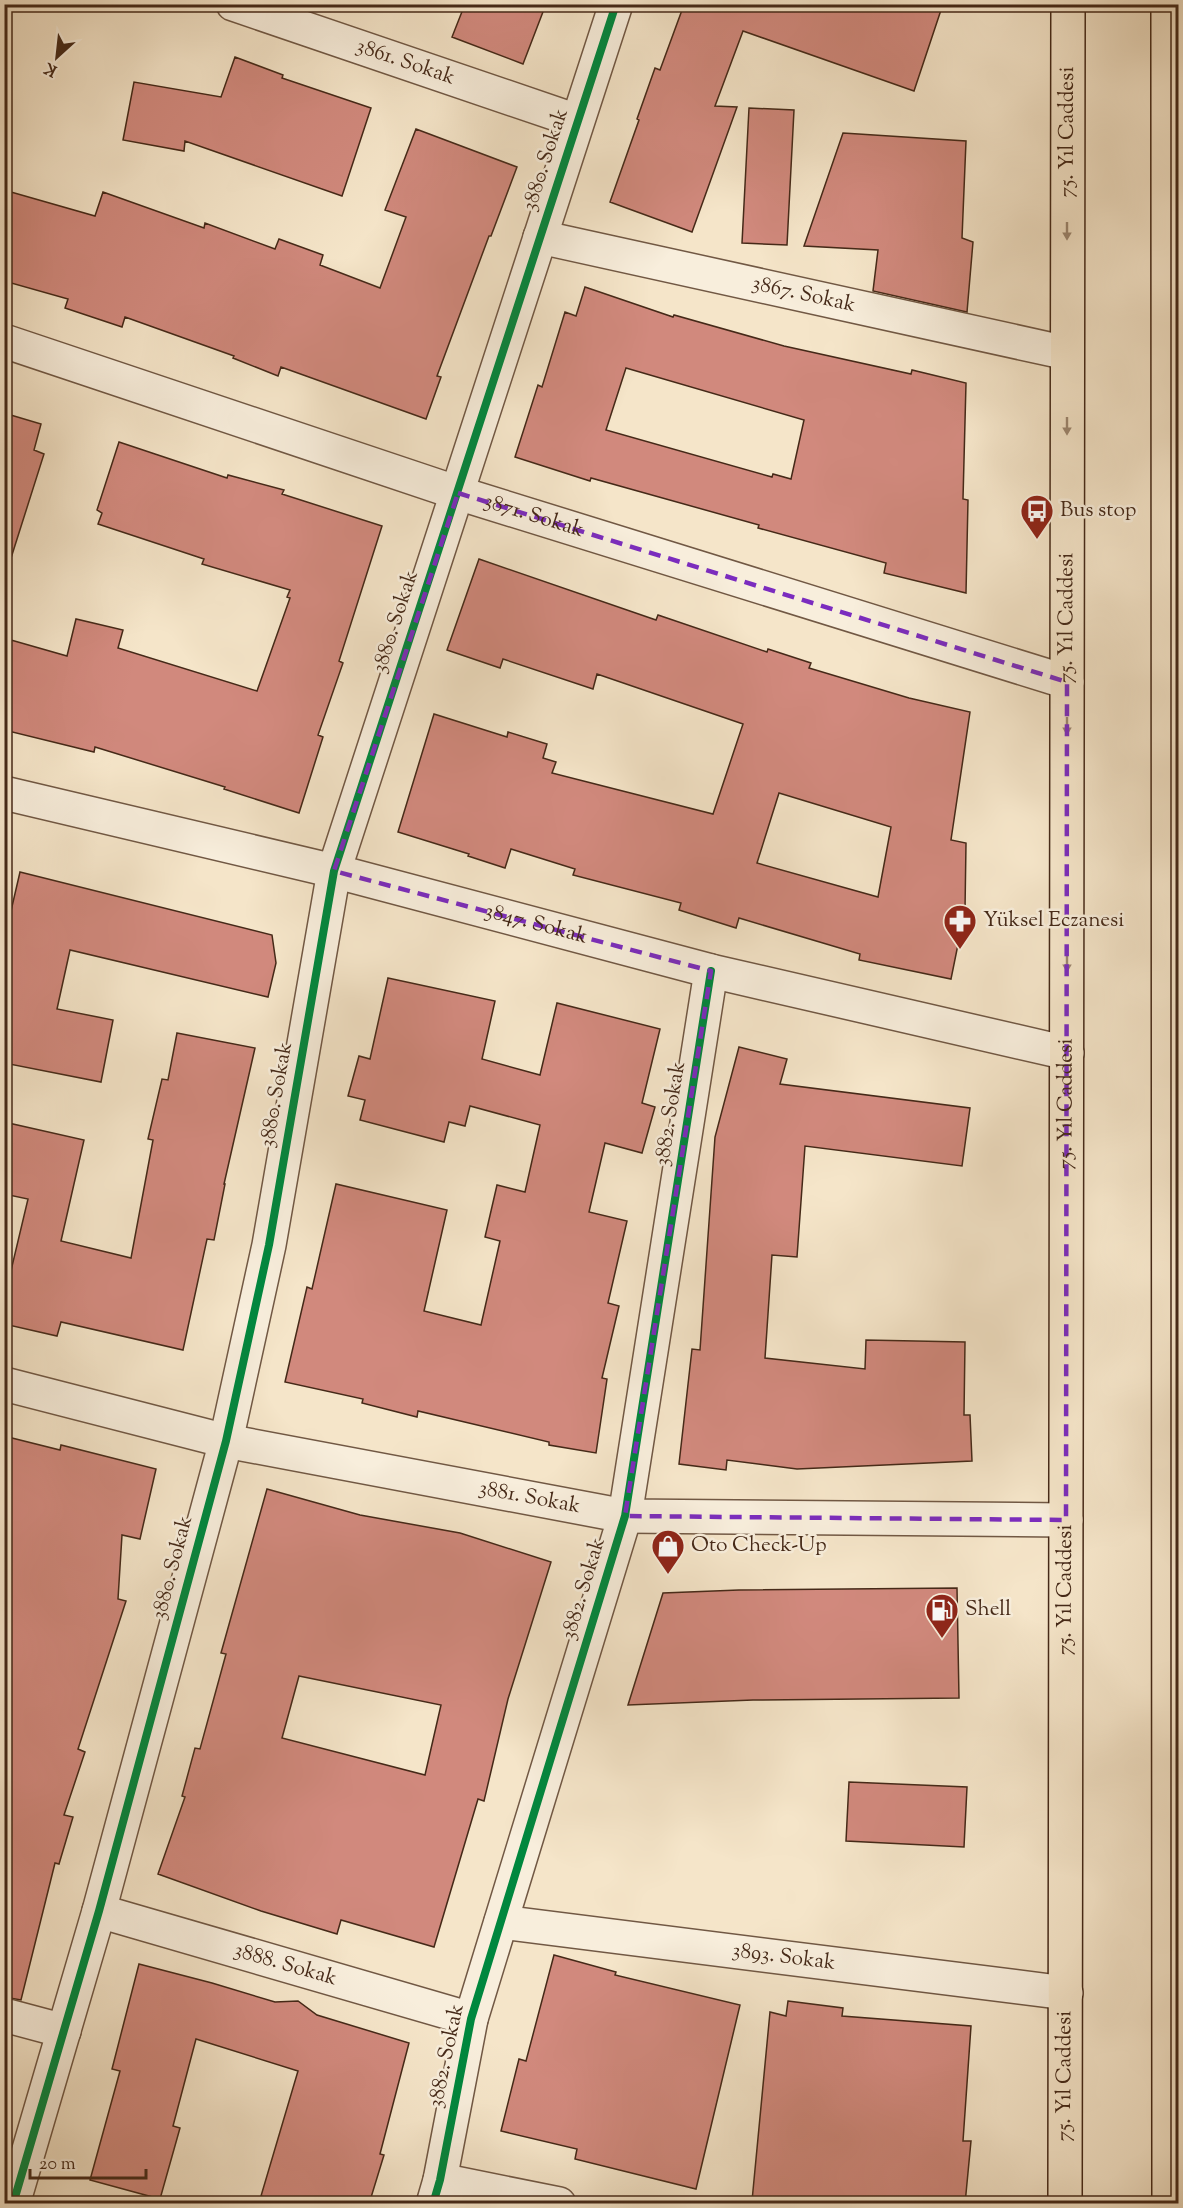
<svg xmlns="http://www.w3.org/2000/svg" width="1183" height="2208" viewBox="0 0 1183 2208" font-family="'Sorts Mill Goudy',serif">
	<rect width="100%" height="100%" fill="#f5e5c9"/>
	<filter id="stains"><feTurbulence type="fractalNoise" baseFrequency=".00333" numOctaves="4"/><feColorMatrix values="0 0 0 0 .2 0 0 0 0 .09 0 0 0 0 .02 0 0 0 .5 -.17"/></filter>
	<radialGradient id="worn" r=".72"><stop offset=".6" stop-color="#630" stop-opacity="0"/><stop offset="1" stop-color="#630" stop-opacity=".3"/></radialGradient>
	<path fill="#d1897d" stroke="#452918" stroke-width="1.5" fill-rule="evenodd" d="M465,4h81l-23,60 -71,-27z
		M681,4h262l-29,87 -171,-60 -28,75 22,1 -45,125 -82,-30 29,-82 -2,-1 18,-51 5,2 22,-60 -2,-1z
		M235,57l48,18 -1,3 89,30 -29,88 -157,-55 -1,10 -61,-11 11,-58 87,15z
		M749,108l45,2 -7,135 -45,-2z
		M416,129l101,38 -26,69h-2l-52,140 4,1 -15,42 -145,-52 -3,9 -45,-18 1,-2 -109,-39 -3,10 -57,-19 3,-9 -64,-18v-91l91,26 8,-24 101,36 1,-5 70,26 4,-10 44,16 -3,10 60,23 26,-71 -21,-7z
		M843,133l123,8 -4,97 11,4 -6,70 -94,-21 5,-41 -74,-4z
		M585,287l88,30 1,-2 110,31 127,28 1,-4 54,13 -3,116 5,1 -2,93 -82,-20 2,-10 -128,-35 1,-3 -168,-47 -1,3 -75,-24 23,-72 4,2 23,-75 11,4zM626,368l178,52 -13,59 -18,-5 -1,3 -166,-47z
		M4,413l37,11 -7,26 10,4 -33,104 -7,-2z
		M119,442l108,36 1,-3 56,15 -2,4 100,32 -43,135 4,2 -25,72 5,2 -24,76 -75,-24 1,-2 -130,-40 -1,5 -90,-22v-92l63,18 9,-37 47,11 -5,18 139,43 33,-93 -3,-1 3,-7 -88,-26 2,-5 -106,-35 4,-11 -5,-3z
		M479,559l177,61 2,-5 109,37 1,-3 43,14 -2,5 100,30 61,14 -19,128 15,3 -1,67 -14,69 -92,-19 1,-6 -121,-36 -3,10 -57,-18 2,-7 -108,-28 2,-6 -64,-20 -6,19 -37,-12 1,-2 -71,-22 36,-118 73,23 1,-5 39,12 -4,14 13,4 -4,11 161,41 30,-90 -146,-50 -4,15 -90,-30 -3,9 -53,-18zM779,793l112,34 -13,70 -121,-34z
		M20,872l252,63 4,28 -8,34 -198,-47 -13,59 56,11 -12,62 -97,-19v-122z
		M388,978l107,23 -13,58 58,16 17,-72 103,26 -18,74 13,4 -13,46 -37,-10 -16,69 38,9 -19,82 11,3 -17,72 5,1 -11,74 -47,-8v-3l-131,-31 -1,6 -55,-14 1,-4 -78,-17 22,-95 5,2 24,-105 111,26 -23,101 57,14 19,-84 -15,-4 12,-52 28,7 15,-67 -70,-19 -5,20 -16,-4 -5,20 -84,-22 5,-20 -17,-4 11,-40 11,3z
		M177,1033l78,15 -31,136h1l-11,56 -7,-1 -24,111 -122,-28 -4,14 -53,-12v-24l24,-101 -24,-5v-72l80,18 -23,101 70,17 22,-118 -5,-1 14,-60 6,1z
		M739,1047l48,12 -7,25 190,24 -8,58 -157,-20 -8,111 -25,-2 -7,103 100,11 1,-29 99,2 -1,73h6l2,46 -175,8 -70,-9 -1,10 -47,-6 13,-115 8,1 15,-213z
		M4,1436l56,14 1,-5 95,24 -16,70 -18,-4 -4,64 8,2 -48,148 7,3 -21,63 9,2 -14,47 -4,-1 -34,137 -17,-3z
		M267,1489l93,26 100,18 91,29 -43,137 -24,102 -6,-2 -44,148 -93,-27 -4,14 -76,-23 -103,-37 27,-77 -3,-1 13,-48 5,1 26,-95 -5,-1zM299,1676l142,29 -16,70 -143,-37z
		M957,1588l2,110 -206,2 -125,5 35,-112 76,-3z
		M849,1782l118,5 -3,60 -118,-6z
		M554,1955l62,17 -1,3 125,30 -44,184 -121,-30 2,-10 -76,-18 18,-72 7,2z
		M139,1964l73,19 63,19 23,-1 19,14 92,28 -29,111 4,1 -15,49h-82l-26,-8 37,-125 -102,-32 -23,87 7,2 -20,71 -70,-19 30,-109 -8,-2z
		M788,2001l55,7 -1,8 129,10 -8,115h8l-6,63h-192l-21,-3 18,-189 16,4z"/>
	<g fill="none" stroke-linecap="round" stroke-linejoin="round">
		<defs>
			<g id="minor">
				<path id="s1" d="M233,4l344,117"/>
				<path id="s2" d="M540,237l527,116"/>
				<path id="s3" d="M4,341l454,152 609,189"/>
				<path id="s4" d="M4,793l330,78 377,100 356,82"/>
				<path id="s5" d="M4,1384l222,57 399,75 441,4"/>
				<path id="s6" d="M99,1911l372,108"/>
				<path id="s7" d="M501,1922l565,71"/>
				<path d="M4,2015l60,16"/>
				<path d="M440,2180l119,24"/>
				<path d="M13,2204l86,-293 127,-470 43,-196 65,-374 282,-867"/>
				<path d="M433,2204l7,-24 31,-161 154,-503 86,-545"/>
			</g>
			<g id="major">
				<path d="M1168,4l1,2200"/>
				<path id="s8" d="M1065,2204l3,-2200"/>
			</g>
		</defs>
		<use href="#minor" stroke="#715844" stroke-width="36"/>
		<use href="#major" stroke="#452918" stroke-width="36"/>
		<use href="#minor" stroke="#f8eedc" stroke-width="33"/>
		<use href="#major" stroke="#f5e5c9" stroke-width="33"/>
		<defs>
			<path id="cycleway" d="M13,2204l86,-293 127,-470 43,-196 65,-374 282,-867
				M433,2204l7,-24 31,-161 154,-503 86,-545"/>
		</defs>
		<use href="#cycleway" stroke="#f8eedc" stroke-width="11"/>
		<use href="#cycleway" stroke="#00873e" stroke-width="8"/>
	</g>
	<defs><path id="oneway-solid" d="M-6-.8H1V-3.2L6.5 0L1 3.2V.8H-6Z" transform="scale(1.5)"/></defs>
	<g fill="#9d8770">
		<use href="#oneway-solid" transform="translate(1067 231) rotate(90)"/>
		<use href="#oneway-solid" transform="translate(1067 426) rotate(90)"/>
		<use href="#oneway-solid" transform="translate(1067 726) rotate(90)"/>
		<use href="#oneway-solid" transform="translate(1067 963) rotate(90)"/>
	</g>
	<path fill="none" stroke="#7b2cbf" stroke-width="4.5" stroke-dasharray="12 8" stroke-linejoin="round" d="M458,493l609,189 -1,838 -441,-4 86,-545 -377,-100z"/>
	<defs>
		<symbol id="bus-pin" viewBox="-11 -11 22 30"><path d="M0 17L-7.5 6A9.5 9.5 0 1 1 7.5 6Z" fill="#8f2418" stroke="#f8eedc"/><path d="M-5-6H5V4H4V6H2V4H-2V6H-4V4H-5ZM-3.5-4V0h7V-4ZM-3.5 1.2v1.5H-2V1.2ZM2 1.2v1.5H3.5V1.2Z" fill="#fff"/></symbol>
		<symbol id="pharmacy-pin" viewBox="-11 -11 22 30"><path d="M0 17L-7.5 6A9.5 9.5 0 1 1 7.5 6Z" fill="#8f2418" stroke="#f8eedc"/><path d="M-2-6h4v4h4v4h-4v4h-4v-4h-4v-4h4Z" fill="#fff"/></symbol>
		<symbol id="shop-pin" viewBox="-11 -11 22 30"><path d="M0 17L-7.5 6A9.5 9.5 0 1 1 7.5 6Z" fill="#8f2418" stroke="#f8eedc"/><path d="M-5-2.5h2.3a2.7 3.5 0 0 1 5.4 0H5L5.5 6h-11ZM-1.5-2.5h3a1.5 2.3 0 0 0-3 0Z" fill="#fff"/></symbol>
		<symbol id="fuel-pin" viewBox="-11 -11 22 30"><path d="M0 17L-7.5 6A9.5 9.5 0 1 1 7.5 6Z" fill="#8f2418" stroke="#f8eedc"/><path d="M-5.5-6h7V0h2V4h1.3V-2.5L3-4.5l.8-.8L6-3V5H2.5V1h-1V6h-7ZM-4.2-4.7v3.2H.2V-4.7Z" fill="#fff"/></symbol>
	</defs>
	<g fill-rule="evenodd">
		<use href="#bus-pin" x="1018" y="492" width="38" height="52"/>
		<use href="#pharmacy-pin" x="941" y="902" width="38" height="52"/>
		<use href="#shop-pin" x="649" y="1527" width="38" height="52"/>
		<use href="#fuel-pin" x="923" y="1591" width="38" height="52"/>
	</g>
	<g text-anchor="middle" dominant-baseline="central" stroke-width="5" stroke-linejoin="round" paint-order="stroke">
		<g font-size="21" fill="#452918" stroke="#f8eedc">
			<text stroke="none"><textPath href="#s1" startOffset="182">3861. Sokak</textPath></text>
			<text stroke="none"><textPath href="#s8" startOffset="2072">75. Yıl Caddesi</textPath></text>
			<text transform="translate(546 160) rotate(-72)">3880. Sokak</text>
			<text stroke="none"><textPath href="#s2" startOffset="270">3867. Sokak</textPath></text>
			<text stroke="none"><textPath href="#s3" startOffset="558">3871. Sokak</textPath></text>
			<text stroke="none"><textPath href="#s8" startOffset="1586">75. Yıl Caddesi</textPath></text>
			<text transform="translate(396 622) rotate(-72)">3880. Sokak</text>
			<text stroke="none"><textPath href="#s4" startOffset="548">3847. Sokak</textPath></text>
			<text transform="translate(277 1095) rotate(-80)">3880. Sokak</text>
			<text stroke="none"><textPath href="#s8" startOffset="1100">75. Yıl Caddesi</textPath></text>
			<text transform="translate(671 1114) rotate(-81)">3882. Sokak</text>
			<text stroke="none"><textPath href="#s5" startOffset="538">3881. Sokak</textPath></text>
			<text transform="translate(173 1568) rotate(-75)">3880. Sokak</text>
			<text transform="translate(584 1589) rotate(-73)">3882. Sokak</text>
			<text stroke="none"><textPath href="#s8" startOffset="614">75. Yıl Caddesi</textPath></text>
			<text stroke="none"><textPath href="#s7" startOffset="285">3893. Sokak</textPath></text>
			<text stroke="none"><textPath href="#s6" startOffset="194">3888. Sokak</textPath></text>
			<text transform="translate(447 2056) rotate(-78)">3882. Sokak</text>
			<text stroke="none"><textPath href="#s8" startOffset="128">75. Yıl Caddesi</textPath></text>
		</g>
		<g font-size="21" fill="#452918" stroke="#f8eedc" text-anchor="start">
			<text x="1060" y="511">Bus stop</text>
			<text x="983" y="921">Yüksel Eczanesi</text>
			<text x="691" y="1546">Oto Check-Up</text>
			<text x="965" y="1610">Shell</text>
		</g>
	</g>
	<rect width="1183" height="2208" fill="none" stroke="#f5e5c9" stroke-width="24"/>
	<rect x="6" y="6" width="1171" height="2196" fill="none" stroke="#452918" stroke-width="3"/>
	<rect x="12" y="12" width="1159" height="2184" fill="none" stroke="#452918" stroke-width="1.5"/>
	<g transform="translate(57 57) rotate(207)" stroke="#f8eedc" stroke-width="4.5" paint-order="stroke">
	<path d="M0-4.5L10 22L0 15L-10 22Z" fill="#452918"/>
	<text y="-9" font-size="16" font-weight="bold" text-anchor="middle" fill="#452918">K</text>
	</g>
	<path d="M30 2169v9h116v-9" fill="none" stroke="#452918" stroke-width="3"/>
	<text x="39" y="2169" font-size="18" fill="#452918" stroke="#f8eedc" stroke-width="4.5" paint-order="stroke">20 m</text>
	<rect width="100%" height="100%" filter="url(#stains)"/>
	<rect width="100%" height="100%" fill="url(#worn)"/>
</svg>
